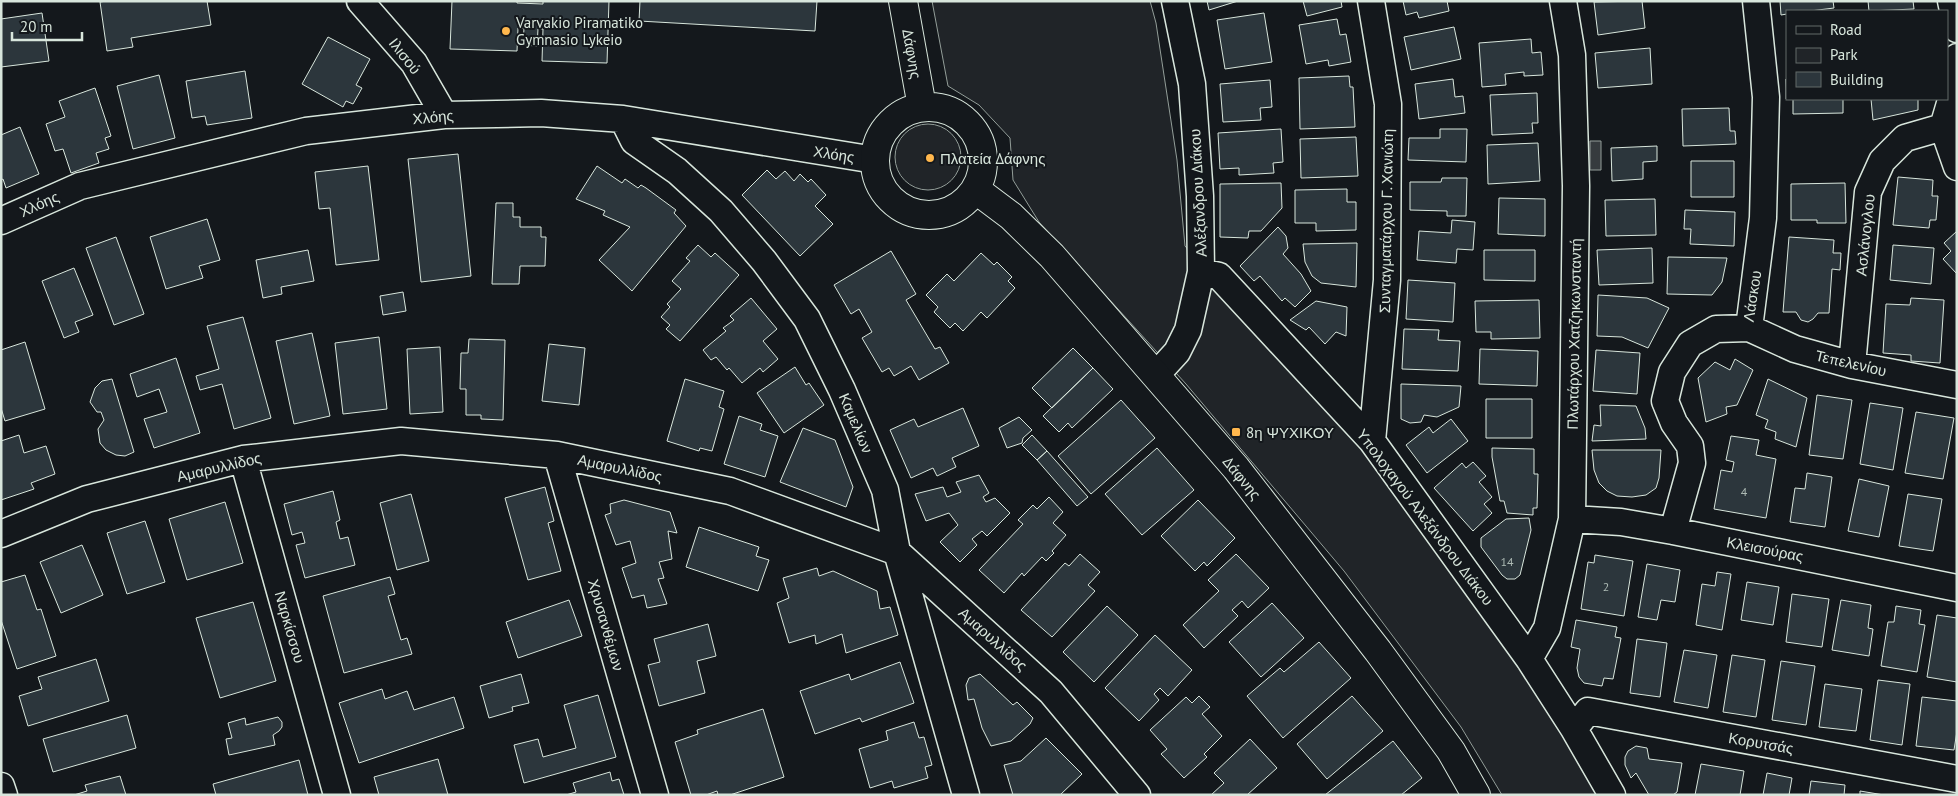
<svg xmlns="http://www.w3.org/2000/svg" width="1958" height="796" viewBox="0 0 1958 796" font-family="'PT Sans',sans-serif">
	<rect width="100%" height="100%" fill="#14181c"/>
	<path fill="#202428" stroke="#939e99" d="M932,1h218l6,22 21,137 8,86 183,208 154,216 81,125h-101l-41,-68 -117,-156 -158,-187 -147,-162 -26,-42 -3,-42 -31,-33 -31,-19z
		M895 157a33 33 0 1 1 66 0a33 33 0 1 1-66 0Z"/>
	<path fill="#363b3e" stroke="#939e99" d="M1590,141h11v29h-11z"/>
	<path fill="#2c363c" stroke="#d8e6dc" d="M107,1h100l4,24 -80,13 2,9 -26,4 -7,-49z
		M452,1h65v2l26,1v-3h66l-2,62 -65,-2 1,-32h-5l-1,17 -14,-1 1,-17h-6l-1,23 -67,-2z
		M640,1h177l-2,30 -176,-10z
		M1207,1h31l-29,9z
		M1303,1h38l1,6 -35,9z
		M1403,1h44l2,10 -30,7 -2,-6 -11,3z
		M1642,1l3,27 -47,7 -4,-33z
		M1780,1h53l1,7 -24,3h-23v3l-6,1z
		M1868,1h45l1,8 -45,2z
		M42,13l7,48 -48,6v-48z
		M1264,13l8,49 -47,7 -8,-49z
		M1337,19l3,16 6,-1 5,28 -22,4 -1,-6 -22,4 -7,-39z
		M1454,27l7,32 -50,11 -7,-33z
		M328,37l42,22 -14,26 6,3 -9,16 -7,-3 -3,6 -41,-23z
		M1531,39l1,14 9,-1 2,23 -19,1v-4l-19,2 1,11 -24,2 -3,-44z
		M1650,48l2,36 -54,4 -3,-35z
		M245,71l7,47 -45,7 -2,-9 -13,2 -6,-37z
		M159,75l16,63 -42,11 -16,-63z
		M1349,76l1,11h3l2,40 -55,2 -1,-51z
		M1453,79l2,18 8,-1 2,17 -46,6 -4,-35z
		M1786,79l1,20h56v14l-50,1v-15h-7z
		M1270,80l2,27 -12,1 1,12 -38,2 -3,-38z
		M95,88l16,48 -6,2 4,11 -13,4 3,10 -28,10 -8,-24 -8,2 -9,-27 19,-7 -6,-16z
		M1537,93l1,30h-6l1,10 -41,2 -2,-40z
		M1871,99h47v11l-45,10z
		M1729,108l1,23h5l1,13 -53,2 -1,-37z
		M20,127l19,47 -33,14 -3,-9 -2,1v-45z
		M1281,129l2,33 -10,1 1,10 -35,2v-7l-19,1 -2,-36z
		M1440,129h27l-1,33 -58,-2 1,-22h31z
		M1356,137l2,39 -57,2 -1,-39z
		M1538,143l2,38 -52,3 -1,-39z
		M1657,146v15l-14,1v17l-31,2 -1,-33z
		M458,154l13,122 -50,6 -13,-123z
		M1691,161h43v36h-43z
		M368,166l11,94 -43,5 -6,-57 -11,1 -4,-37z
		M597,166l25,17 3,-4 13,9 3,-3 5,3 30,22 -2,3 12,13 -54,65 -33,-31 31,-33 -27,-12 2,-4 -29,-12z
		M767,170l9,9 9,-8 9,10 6,-7 8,8 3,-3 15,16 -11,11 18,18 -33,32 -58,-61z
		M1898,177l35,3 -1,16h6l-2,24h-6l-1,8 -36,-3z
		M1442,178h25l-1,38h-19v-5l-37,-1v-28h31z
		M1281,183l1,25 -21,23h-12l-1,7 -28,-1v-53z
		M1845,183l1,40h-29v-3h-26v-36z
		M1347,189v13h9v28l-40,1v-8h-21v-33z
		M1499,198l46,1v37l-47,-2z
		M1655,199l1,36 -50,1 -1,-36z
		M496,203h17v14h7v10h21v10h5l-1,29h-25l-1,18h-27z
		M1685,210l50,2 -1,34 -44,-2 1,-15h-7z
		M207,219l13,41 -21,6 4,12 -37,11 -16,-52z
		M1452,220l23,2 -2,28 -16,-1 -1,14 -39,-3 2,-29 32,2z
		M1278,227l8,9 2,12 -5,6 18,20 10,17 -16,16 -10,-9 -3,3 -22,-25 -6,5 -14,-15z
		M1957,231v43l-14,-15 8,-8 -7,-8z
		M116,237l28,77 -30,11 -28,-77z
		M1789,237l45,3 -1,13h8l-1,17 -8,-1 -3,44h-11l-5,6 -5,3 -7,-2 -5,-8h-13z
		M1357,243l-1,44 -35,-4 -9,-7 -7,-14 -2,-18z
		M698,245l13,12 4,-4 24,22 -59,66 -14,-12 4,-4 -9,-8 9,-10 -3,-3 14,-15 -9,-8 18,-20 -4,-3z
		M1893,245l41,3 -3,36 -41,-4z
		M1652,248l1,35 -54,2 -2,-35z
		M308,250l6,31 -33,6 1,7 -19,4 -7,-38z
		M1484,250h51v31l-51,-1z
		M891,251l25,43 -10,6 29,49 5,-2 9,16 -30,17 -8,-14 -17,10 -5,-8 -7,4 -20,-34 10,-6 -13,-23 -8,5 -17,-29z
		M981,253l13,12 3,-3 15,15 -4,4 7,7 -28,30 -6,-6 -18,19 -8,-8 -5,5 -16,-16 4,-5 -12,-12 21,-21 7,7z
		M1668,257l59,1 -5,24 -10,13 -45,-1z
		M74,268l19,47 -18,7 4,10 -15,6 -22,-57z
		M1408,280l47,3 -2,39 -47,-3z
		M403,292l3,19 -23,4 -3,-19z
		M1598,295l49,3 22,10 -21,40 -26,-11 -25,-1z
		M751,298l26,31 -14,12 15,18 -15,13 -3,-4 -18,15 -13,-15 -2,2 -11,-13 -5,3 -8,-10 23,-19 -3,-3 11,-8 -4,-4z
		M1911,298l33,2 -4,63 -29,-2v-6l-28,-2 3,-49 24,1z
		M1539,300l1,38 -49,1v-7h-15l-1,-31z
		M1316,301l31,6 -1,29 -10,-4 -11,12 -16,-17 -3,3 -16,-10z
		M243,317l28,101 -37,11 -12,-45 -22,6 -4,-14 23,-7 -12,-43z
		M1404,329l35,1 -1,10 22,1 -2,30 -56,-2z
		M312,333l18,83 -36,8 -18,-83z
		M379,337l8,72 -44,5 -8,-71z
		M469,339l36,1 -2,80 -22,-1v-4h-15v-26h-6l1,-36h7z
		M25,342l20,67 -40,12 -4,-13v-58z
		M549,344l36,4 -6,57 -37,-4z
		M440,347l3,65 -33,2 -3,-65z
		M1073,348l20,20 -41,40 -20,-20z
		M1480,349l58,2 -1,35 -58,-2z
		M1596,350l44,3 -3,41 -44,-3z
		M176,358l24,75 -46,15 -10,-29 23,-7 -8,-23 -22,8 -7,-23z
		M1735,359l18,11 -16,35 -11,2 1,7 -21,8 -8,-44 17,-16 15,8z
		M795,367l11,18 3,-2 15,22 -40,28 -27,-40z
		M1093,368l20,21 -41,39 -4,-5 -9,9 -16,-16z
		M112,379l22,73 -9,4 -9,-1 -10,-5 -6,-7 -2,-14 6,-9 -3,-8h-4l-7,-10 5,-14 7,-7z
		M685,379l39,12 -5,16 5,2 -12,42 -12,-3 -1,3 -32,-10z
		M1768,379l39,19 -11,49 -21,-8 1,-7 -11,-4 3,-8 -12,-5z
		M1401,384l60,2 -2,21 -22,10 -13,-2 -3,7 -11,1 -9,-4z
		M1817,395l35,5 -9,59 -34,-4z
		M1486,399h46v39h-46z
		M1121,400l34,38 -64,56 -33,-38z
		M1870,403l33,5 -10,62 -33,-6z
		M1600,405l36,1 9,22 1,11 -54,2 2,-16 7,1z
		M963,408l16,38 -27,12 4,9 -19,9 -4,-8 -22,10 -21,-48 24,-11 4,8z
		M1916,412l38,6 -11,61 -38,-6z
		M739,416l23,8 -2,6 18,6 -13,41 -41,-13z
		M1019,417l13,13 -9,8 -1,5 -15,5 -8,-20z
		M1451,419l17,22 -41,32 -21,-28 23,-18 4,6z
		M803,428l32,12 18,47 -7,20 -66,-25z
		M19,435l5,18 22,-7 9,28 -24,9 3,6 -33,11v-59z
		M1032,435l15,16 -10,9 -15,-15z
		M1731,436l28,4 -3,15 20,4 -10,59 -52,-9 7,-39 11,2 2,-10 -8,-2z
		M1157,448l37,42 -52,45 -37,-41z
		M1492,448l42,1v25h4l-1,34h-4v7l-26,-2 -3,-12h-4l-8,-44z
		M1592,450h69l-2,28 -3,10 -10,7 -14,2 -15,-1 -10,-5 -8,-8 -5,-13z
		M1047,451l41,46 -11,9 -40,-46z
		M1473,462l13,14 -7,6 13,15 -8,7 8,9 -19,18 -39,-43 28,-25 4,5z
		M1807,473l25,4 -7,50 -35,-5 5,-34 10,1z
		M979,475l10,18 -6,4 3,5 9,-4 15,15 -23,23 -5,-5 -10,8 5,6 -17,17 -20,-20 18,-17 -9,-12 -23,8 -11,-27 28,-7 4,10 14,-5 -5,-10z
		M1859,479l30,7 -10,51 -31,-6z
		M545,487l9,34 -6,2 13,48 -33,9 -23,-82z
		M333,491l7,29 -4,2 4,17 8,-2 7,28 -50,13 -9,-33 9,-2 -3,-11 -10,3 -8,-31z
		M411,494l18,67 -32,9 -17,-67z
		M1908,494l34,5 -9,52 -34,-5z
		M1049,497l14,15 -10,11 13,12 -14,16 2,2 -8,8 -4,-4 -18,19 -2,-3 -18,20 -25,-23 44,-46 -5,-4 15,-15 4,4z
		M624,500l46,12 7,21 -9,-2 4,28 -13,3 5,16 -6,1 9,25 -20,4 -3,-13 -12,3 -10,-30 14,-5 -6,-22 -14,4 -11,-30 6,-2 -1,-9z
		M1198,500l37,38 -28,28 -3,-4 -9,9 -34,-35z
		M225,502l18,61 -56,17 -18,-61z
		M1529,518l2,12 -11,45 -5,4h-8l-5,-4 -21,-28v-9l25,-19z
		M145,521l20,61 -38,12 -20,-61z
		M699,527l60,20 -3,9 13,4 -11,31 -72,-24z
		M82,545l21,50 -42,18 -21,-51z
		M1080,554l20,18 -12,13 7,6 -43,46 -31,-27 44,-47 4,3z
		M1236,554l33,34 -21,20 -6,-7 -10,9 6,6 -34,32 -21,-23 36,-34 -11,-11z
		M1595,555l38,6 -9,55 -43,-7 7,-47 6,1z
		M1647,564l33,6 -5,32 -14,-2 -4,20 -19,-3z
		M817,568l2,8 14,-5 44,20 3,18 10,-2 8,28 -52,18 -4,-19 -26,10 -1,-9 -26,8 -12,-40 12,-5 -6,-20z
		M1717,572l14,2 -9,56 -26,-5 6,-41 13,2z
		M25,575l12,35 4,-1 15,47 -39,13 -16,-49v-38z
		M390,577l5,17 -7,2 13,44 6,-2 5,16 -68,19 -21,-77z
		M1747,582l32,5 -6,38 -32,-5z
		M1792,594l37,5 -7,48 -36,-5z
		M569,600l13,36 -64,22 -12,-36z
		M1841,600l30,5 -3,23 5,1 -4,27 -37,-6z
		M253,602l23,79 -56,17 -24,-80z
		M1272,603l32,35 -43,39 -32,-35z
		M1107,606l31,29 -44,47 -31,-30z
		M1896,606l25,4 -2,14 6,1 -8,47 -36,-6 7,-44h6z
		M1937,615l20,3v64l-30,-5z
		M1576,620l41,7 -2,10 6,1 -8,41 -9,-1 -2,8 -18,-3 -5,-6 -2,-9 3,-19 -9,-2z
		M708,624l8,32 -19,5 8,32 -46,13 -11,-41 12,-3 -6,-23z
		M1155,635l37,35 -24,26 -8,-8 -6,6 5,6 -20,21 -34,-33z
		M1637,639l30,4 -7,54 -30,-4z
		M1319,642l32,36 -68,60 -36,-42 33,-28 4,4z
		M1684,650l33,5 -9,53 -34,-6z
		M1732,655l33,5 -9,57 -33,-5z
		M96,659l13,42 -81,25 -9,-30 23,-7 -4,-12z
		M1781,661l34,5 -9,59 -34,-5z
		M900,662l14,41 -52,19 -2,-4 -45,16 -15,-43 49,-17 2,6z
		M521,674l8,29 -17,4 1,4 -24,7 -9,-32z
		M980,674l33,31 4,-3 16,16 -3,6 -19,17 -20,5 -9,-18 -8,-29 -6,1 -2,-15 3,-7z
		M1878,680l32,4 -8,61 -32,-5z
		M1825,684l37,5 -6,42 -37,-4z
		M382,689l3,10 22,-8 7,19 40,-13 10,31 -105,35 -20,-60z
		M598,695l18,62 -92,26 -10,-38 24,-6 5,18 33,-9 -12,-43z
		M1199,696l11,11 -8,7 20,22 -18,18 3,3 -23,21 -23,-24 6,-5 -17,-19 36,-33 6,6z
		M1352,696l31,35 -56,48 -30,-35z
		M1922,697l35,4v30l-3,19 -38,-4z
		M763,709l21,68 -54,18h-12l-1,-4 -11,4h-15l-16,-53 23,-8 -1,-4z
		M127,715l9,33 -83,24 -10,-33z
		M278,717l4,5v5l-3,4 -6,4 2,10 -46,10 -3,-16 6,-1 -4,-15 17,-5 1,7z
		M914,722l5,16 5,-1 8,28 -7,2 3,11 -34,10 -2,-7 -22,7 -11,-39 29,-9 -2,-9z
		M1046,738l36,36 -22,21h-47l-9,-30 17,-4z
		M1250,739l27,29 -30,27h-36l13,-12 -10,-10z
		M1393,741l29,37 -21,17h-76z
		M1636,746l11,2 2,11 33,4 -5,29 -4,3h-24l-13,-22 -5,5 -6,-13v-8l3,-6z
		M438,759l10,36h-69l-5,-18z
		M299,760l9,35h-92l-3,-11z
		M1701,764l43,7 -4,24h-45z
		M610,772l2,9 7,-2 5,16h-58l10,-3 -3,-9z
		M1767,773l25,5 -3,17h-26z
		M120,776l6,19h-52l13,-4 -2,-6z
		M1811,781l34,4 -1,10h-35z
		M1860,791l24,4h-24z"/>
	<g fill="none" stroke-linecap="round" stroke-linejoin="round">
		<defs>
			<path id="minor" d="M360,1l54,62 30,52
				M1371,1l17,103 -1,176 -15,161
				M1951,1l6,28
				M623,119l11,22 43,30 44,40 43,50 43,58 35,71 43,100 12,62 69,243
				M1943,127l14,40
				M1,221l79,-35 226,-55 138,-16 97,-2 82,6 252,41
				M1201,272l18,4 153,165 157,218 45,70 38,66
				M1749,328l46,21 57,16 105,20
				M1852,365l16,-173 14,-31 23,-23 38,-11 8,-27 6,-43
				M1156,375l21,-23 11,-22 13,-58 -1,-76 -8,-112 -17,-83
				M557,455l98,340
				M243,459l94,336
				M1572,519l49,3 52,9 284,57
				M1673,531l19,-68 -2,-17 -16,-23 -9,-22 7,-29 18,-28 26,-15 33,-1 14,-110 3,-121 -10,-96
				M1,534l86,-35 156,-40 158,-18 156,14 173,36 167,61 154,140 86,103
				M1529,659l18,-31 25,-109 4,-333 -4,-131 -9,-54
				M1574,729l14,-18 369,68
				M1,786l3,9"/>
			<path id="major" d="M903,1l19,106
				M875 161a54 54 0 1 1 108 0a54 54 0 1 1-108 0Z
				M975,189l36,27 41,40 184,212 142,183 73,100 25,44"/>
		</defs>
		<use href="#minor" stroke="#d8e6dc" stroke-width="29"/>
		<use href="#major" stroke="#d8e6dc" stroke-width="30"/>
		<use href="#minor" stroke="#14181c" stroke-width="26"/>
		<use href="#major" stroke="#14181c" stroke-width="28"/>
	</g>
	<g fill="#ffb74d" stroke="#14181c" stroke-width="2">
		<circle cx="506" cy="31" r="5"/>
		<circle cx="930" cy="158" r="5"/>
		<rect x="1231" y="427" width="10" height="10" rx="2.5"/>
	</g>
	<g text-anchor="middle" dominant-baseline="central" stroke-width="4" stroke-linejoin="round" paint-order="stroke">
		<g font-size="12" fill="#adbab4">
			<text x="1744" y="491">4</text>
			<text x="1507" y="561">14</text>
			<text x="1606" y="586">2</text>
		</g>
		<g font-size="15" fill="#d8e6dc" stroke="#14181c" text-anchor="start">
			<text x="516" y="22">Varvakio Piramatiko<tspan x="516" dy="17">Gymnasio Lykeio</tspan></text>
			<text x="940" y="158">Πλατεία Δάφνης</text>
			<text x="1246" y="432">8η ΨΥΧΙΚΟΥ</text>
		</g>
		<g font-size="15" fill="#d8e6dc" stroke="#14181c">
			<text transform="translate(912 54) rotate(80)">Δάφνης</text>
			<text transform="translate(405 56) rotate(52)">Ιλισού</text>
			<text transform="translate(433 117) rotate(-5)">Χλόης</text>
			<text transform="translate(834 154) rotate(9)">Χλόης</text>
			<text transform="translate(1198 193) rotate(-93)">Αλέξανδρου Διάκου</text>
			<text transform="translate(39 204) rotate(-24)">Χλόης</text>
			<text transform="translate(1386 221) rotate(-89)">Συνταγματάρχου Γ. Χανιώτη</text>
			<text transform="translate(1865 235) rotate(-84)">Ασλάνογλου</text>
			<text transform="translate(1752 296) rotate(-81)">Λάσκου</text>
			<text transform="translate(1574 334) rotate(-89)">Πλωτάρχου Χατζηκωνσταντή</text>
			<text transform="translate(1851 363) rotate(13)">Τεπελενίου</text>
			<text transform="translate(856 423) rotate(67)">Καμελίων</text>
			<text transform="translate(219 467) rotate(-13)">Αμαρυλλίδος</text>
			<text transform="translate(620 468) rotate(12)">Αμαρυλλίδος</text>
			<text transform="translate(1242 478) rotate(51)">Δάφνης</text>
			<text transform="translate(1425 517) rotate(53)">Υπολοχαγού Αλεξάνδρου Διάκου</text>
			<text transform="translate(1765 549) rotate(11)">Κλεισούρας</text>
			<text transform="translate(606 625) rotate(74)">Χρυσανθέμων</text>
			<text transform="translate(290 627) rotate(74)">Ναρκίσσου</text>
			<text transform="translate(993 639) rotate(42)">Αμαρυλλίδος</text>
			<text transform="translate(1761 743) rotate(10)">Κορυτσάς</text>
		</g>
	</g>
	<rect width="1958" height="796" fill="none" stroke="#d8e6dc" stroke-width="5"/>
	<rect x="1786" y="10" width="162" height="90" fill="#14181c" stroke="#626a69"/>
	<rect x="1796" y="26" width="25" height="8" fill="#14181c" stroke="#626a69"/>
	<text x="1830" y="35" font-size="15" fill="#d8e6dc">Road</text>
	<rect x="1796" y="48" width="25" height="15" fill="#202428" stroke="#626a69"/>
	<text x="1830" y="60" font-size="15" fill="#d8e6dc">Park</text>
	<rect x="1796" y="72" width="25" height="15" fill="#2c363c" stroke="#626a69"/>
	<text x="1830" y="85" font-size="15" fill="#d8e6dc">Building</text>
	<path d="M12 32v8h70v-8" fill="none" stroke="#d8e6dc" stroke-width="2.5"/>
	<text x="20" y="32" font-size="15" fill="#d8e6dc" stroke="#14181c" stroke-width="4" paint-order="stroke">20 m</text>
</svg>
